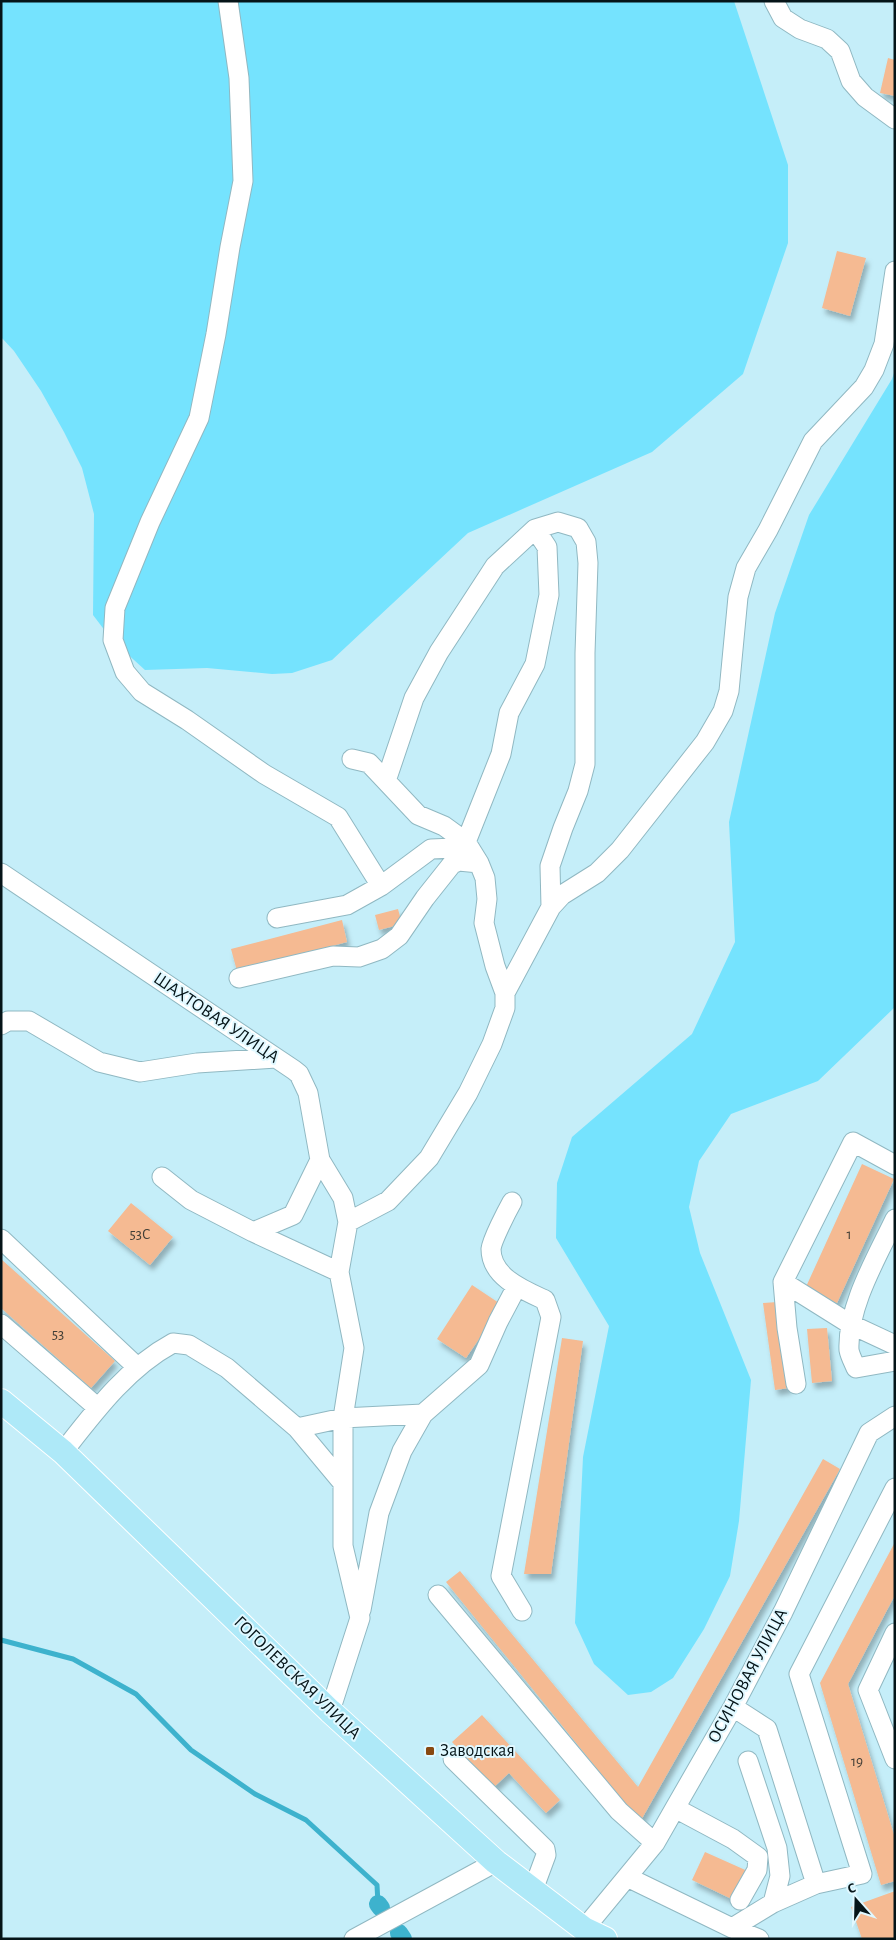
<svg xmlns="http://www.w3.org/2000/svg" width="896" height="1940" viewBox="0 0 896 1940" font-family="'Alegreya Sans',sans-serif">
	<defs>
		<filter id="shadow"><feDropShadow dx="3" dy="5.5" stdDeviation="2.5" flood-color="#0004"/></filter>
	</defs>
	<rect width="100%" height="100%" fill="#c5eef9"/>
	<path fill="#75e3fe" d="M1,1h733l54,164v78l-45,131 -91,78 -184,81 -136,127 -40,13 -20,1 -65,-6 -62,2 -33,-30 -19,-25 1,-101 -12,-46 -18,-36 -23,-41 -27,-40 -13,-14z
		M895,370v637l-77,74 -87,33 -32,47 -10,46 11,46 51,127 -12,141 -9,55 -26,53 -31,49 -22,14 -23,3 -34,-31 -19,-41 8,-166 26,-131 -53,-88 1,-55 15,-46 120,-103 43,-92 -6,-120 46,-209 34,-98 83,-136z"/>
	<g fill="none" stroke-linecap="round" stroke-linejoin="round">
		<path stroke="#3db2cd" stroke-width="5" d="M1,1640l72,19 63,35 55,56 64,44 51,26 71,65 1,19"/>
		<path stroke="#3db2cd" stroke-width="18" d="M378,1904l3,4
			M399,1933l4,6"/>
	</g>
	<path fill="#f5ba92" filter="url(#shadow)" d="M888,58l7,2v36l-15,-3z
		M837,251l29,7 -16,58 -28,-8z
		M398,909l4,15 -23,6 -4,-15z
		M342,920l5,22 -110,29 -6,-22z
		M862,1164l32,15 -57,124 -32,-14z
		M131,1203l42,34 -23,28 -42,-34z
		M1,1259l114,102 -24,27 -90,-80z
		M472,1285l30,20 -36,53 -29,-19z
		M778,1302l11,86 -14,2 -12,-87z
		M827,1328l5,53 -20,2 -5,-54z
		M562,1338l21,3 -32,233h-27z
		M823,1459l17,10 -200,353 -194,-240 14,-11 178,216z
		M895,1542v53l-47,89 47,154v43l-14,4 -61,-202z
		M482,1715l78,85 -14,13 -37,-40 -15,14 -42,-45z
		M705,1852l47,21 -14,29 -46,-22z
		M895,1891v48h-33l-11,-32z"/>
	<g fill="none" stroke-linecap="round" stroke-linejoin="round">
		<defs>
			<path id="minor" d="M228,1l11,77 4,103 -13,66 -14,87 -17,84 -49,104 -35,86 -2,32 12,32 17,20 45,28 77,54 74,43 43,69
				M774,1l9,17 17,11 27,10 13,12 11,30 14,16 30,22
				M386,781l28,-83 25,-46 56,-86 40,-37 23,-7 20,6 8,14 2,21 -3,90v111l-7,27 -15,37 -13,38 1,41
				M466,842l35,-88 8,-41 26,-49 14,-69 -2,-48 -12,-18
				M1,873l293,197 5,4 9,19 12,67 23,38 5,24 -9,50 15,76 -11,70v128l17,72 -30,93
				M277,918l70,-13 34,-19 50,-37 23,-1 19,12
				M239,978l94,-22 26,1 23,-8 17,-13 26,-38 27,-34 7,-3 20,2
				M505,993l46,-86 11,-12 35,-22 23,-23 85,-108 18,-31 6,-20 9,-94 8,-29 22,-38 45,-89 51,-54 10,-17 10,-26 11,-73
				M1,1025l7,-4h21l70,41 41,10 57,-9 79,-5
				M162,1177l29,23 62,32 86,40
				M512,1202c-5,9 -20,38 -21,47 0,28 32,41 54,51l6,17 -50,259 21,35
				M895,1219c-18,38 -48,88 -46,131 1,6 5,13 7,18l39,-7
				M348,1222l40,-21 41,-43 39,-65 24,-49 13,-36v-15l-10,-27 -11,-43 3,-24 -2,-21 -6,-15 -13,-21 -22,-16 -26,-11 -49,-52 -17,-4
				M253,1232l40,-17 27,-55
				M1,1239l136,128
				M783,1282l67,42 45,21
				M1,1324l97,84
				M796,1384l-9,-56 -4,-46 70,-140 42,23
				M297,1428l46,-10 80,-4
				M63,1452c32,-41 64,-84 110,-109l16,2 38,23 70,60 45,54
				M438,1595l181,216 36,32
				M361,1610l18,-97 23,-62 21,-37 56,-49 19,-43 19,-36
				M895,1633l-27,57 27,69
				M733,1707l34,22 49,155
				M453,1759l92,90 1,6 -13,35
				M748,1761l29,87 3,28 -7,27
				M675,1808l58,31 25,18 -1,13 -17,30
				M627,1877l105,51 27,11
				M732,1928l41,-25 43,-19 46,-10 -63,-200 96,-186
				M584,1929l71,-86 20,-35 58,-101 50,-95 86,-179 26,-17
				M354,1939l142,-77"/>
			<path id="major" d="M1,1401l62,51 267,259 166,151 88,67 21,10"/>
		</defs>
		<use href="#minor" stroke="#90b8c2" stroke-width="21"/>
		<use href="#major" stroke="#fff" stroke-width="26"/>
		<use href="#minor" stroke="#fff" stroke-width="19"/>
		<use href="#major" stroke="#aee9f8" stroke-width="24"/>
	</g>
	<rect fill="#884810" stroke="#e0f8ff" stroke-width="2" x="425" y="1746" width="10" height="10" rx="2.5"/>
	<g text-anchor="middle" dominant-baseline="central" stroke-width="4" stroke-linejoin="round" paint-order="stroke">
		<g font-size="15" fill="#413e36">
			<text x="140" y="1234">53С</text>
			<text x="849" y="1234">1</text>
			<text x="58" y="1334">53</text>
			<text x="857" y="1761">19</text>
		</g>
		<g font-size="18" fill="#051418" stroke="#e0f8ff">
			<text transform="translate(216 1018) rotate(34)">ШАХТОВАЯ УЛИЦА</text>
			<text transform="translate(748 1676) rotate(-62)">ОСИНОВАЯ УЛИЦА</text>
			<text transform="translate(297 1678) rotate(44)">ГОГОЛЕВСКАЯ УЛИЦА</text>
		</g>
		<g font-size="18" fill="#051418" stroke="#e0f8ff" text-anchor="start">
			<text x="440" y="1751">Заводская</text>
		</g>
	</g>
	<rect width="896" height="1940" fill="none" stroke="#051418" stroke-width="5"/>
	<g transform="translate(856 1900) rotate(340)" stroke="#e0f8ff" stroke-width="4" paint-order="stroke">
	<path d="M0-4L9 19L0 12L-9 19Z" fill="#051418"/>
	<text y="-8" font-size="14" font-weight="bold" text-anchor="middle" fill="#051418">С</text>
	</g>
</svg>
